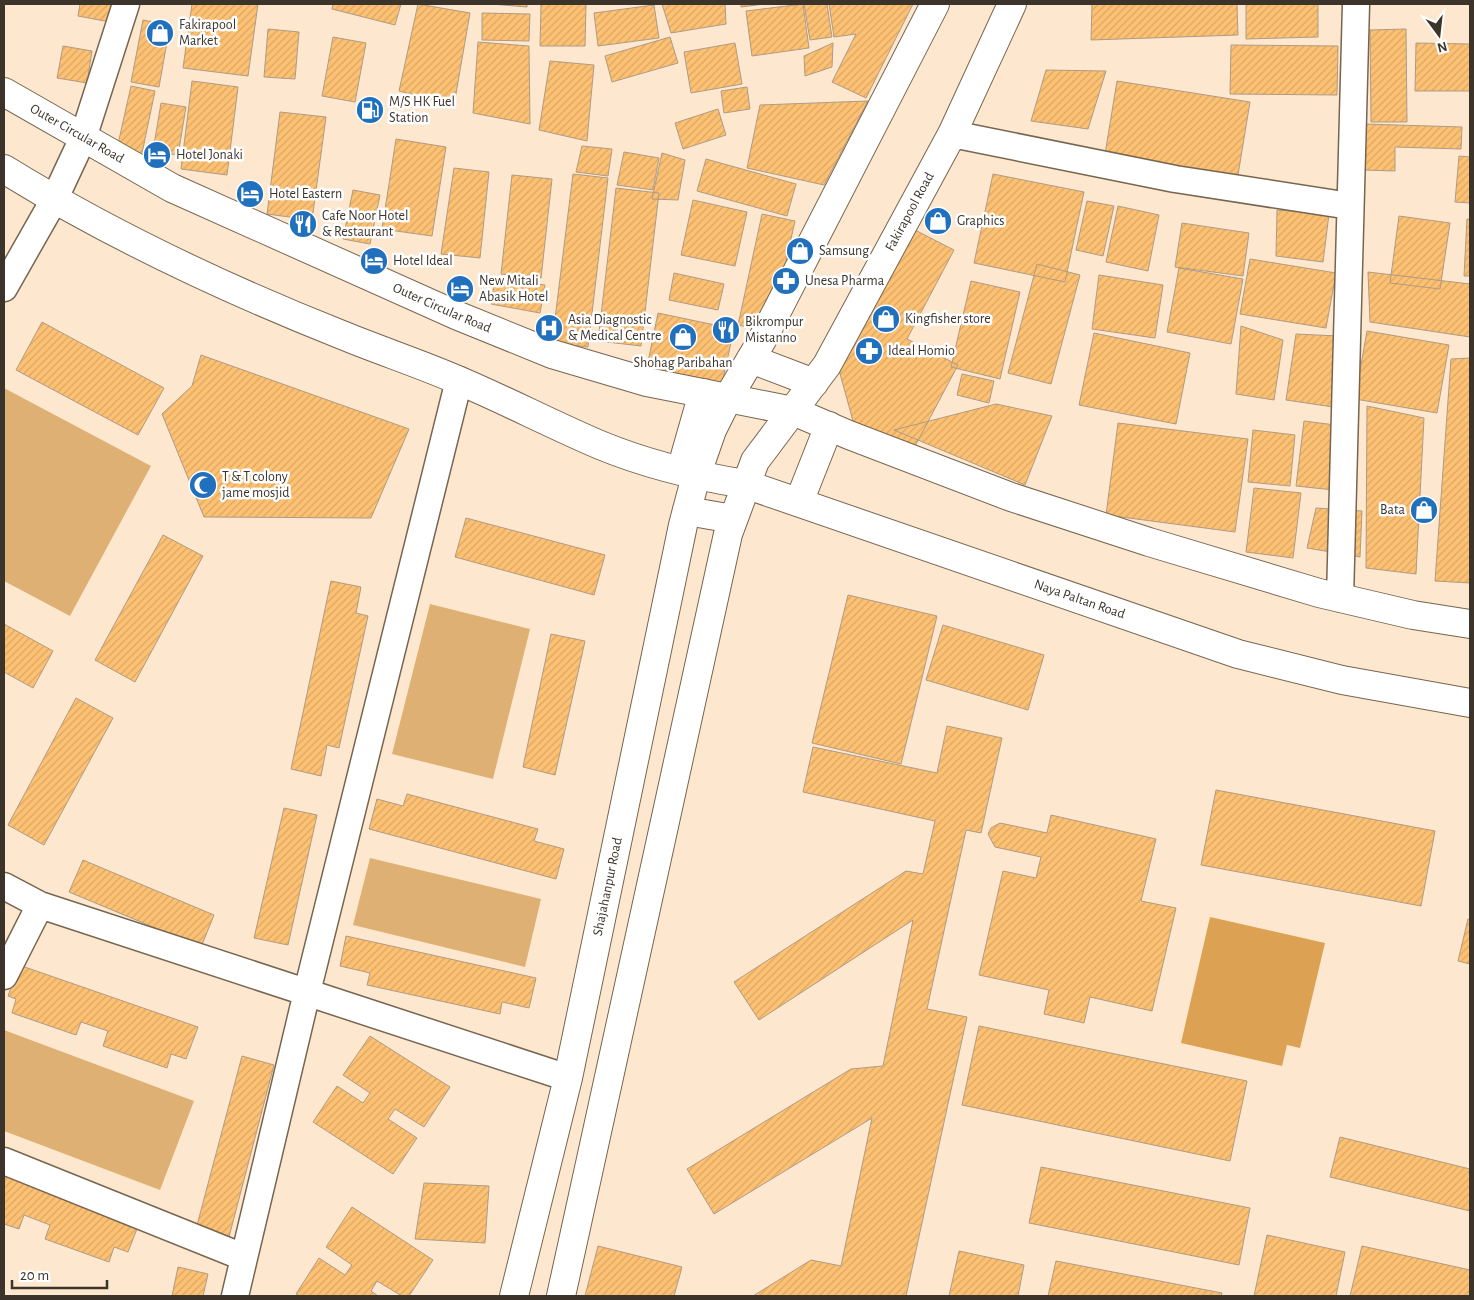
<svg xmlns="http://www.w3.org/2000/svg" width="1474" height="1300" viewBox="0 0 1474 1300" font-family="'Alegreya Sans',sans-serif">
	<defs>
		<pattern id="building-hatch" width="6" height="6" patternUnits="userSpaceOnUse" patternTransform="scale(1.25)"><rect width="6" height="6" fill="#fdc173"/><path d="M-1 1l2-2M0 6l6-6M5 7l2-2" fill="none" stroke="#daa664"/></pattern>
	</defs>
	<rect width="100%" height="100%" fill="#fde8cf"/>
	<path fill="#dfb074" d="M4,388l147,78 -81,150 -66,-35z
		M430,604l100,25 -37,150 -101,-25z
		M370,858l171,41 -16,68 -172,-42z
		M4,1030l190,71 -34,89 -156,-59z"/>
	<path fill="#dca153" d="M1210,917l115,26 -25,105 -13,-3 -5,21 -101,-23z"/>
	<path fill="url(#building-hatch)" stroke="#af9b84" d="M80,4h33l-3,18 -32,-6z
		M192,4h66l-10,72 -65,-8z
		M333,4h68l-6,21 -63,-16z
		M418,4l52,9 -16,92 -55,-14z
		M491,4h36v3z
		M541,4h45l-1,42h-45z
		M662,4h63l1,20 -55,9z
		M741,4h23l-23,3z
		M803,4l6,44 -57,8 -6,-45z
		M804,4h23l5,33 -22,3z
		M829,4h84l-47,94 -34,-16 24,-48 -22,3z
		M1092,4h145l1,31 -147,5z
		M1246,4h72v33l-72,2z
		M654,5l5,33 -61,8 -4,-33z
		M482,13l48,1 -1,27 -47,-1z
		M143,20l27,5 -11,62 -28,-5z
		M268,29l31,3 -4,47 -31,-2z
		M1406,29l1,93h-36l-1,-92z
		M333,37l33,6 -11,59 -33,-6z
		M670,37l8,26 -66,19 -7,-26z
		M478,42l51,4 1,78 -57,-11z
		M735,43l7,41 -51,9 -7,-41z
		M833,43l-1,24 -27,9 -1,-20z
		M1416,43l54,1v47h-55z
		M1231,45l107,1 -1,49 -107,-1z
		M63,46l29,5 -5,32 -30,-5z
		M550,61l44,4 -7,76 -48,-11z
		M1046,70l60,1 -18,58 -57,-8z
		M192,81l46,6 -11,88 -46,-6z
		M1117,81l133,21 -13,79 -133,-21z
		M131,86l24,5 -14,67 -25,-5z
		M747,87l3,22 -26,4 -3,-22z
		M868,101l-44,84 -77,-17 13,-63z
		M161,103l25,4 -8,48 -25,-4z
		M718,109l8,26 -43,14 -8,-26z
		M280,112l46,5 -14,103 -45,-6z
		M1365,124l97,3 -1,22 -66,-2v24l-32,-1z
		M396,139l50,8 -14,89 -50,-7z
		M582,146l30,3 -4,27 -32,-4z
		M624,152l35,6 -6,32 -36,-5z
		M662,153l23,7 -7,40 -26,-1z
		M1459,156l11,1v46l-15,-1z
		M706,159l90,25 -9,32 -90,-25z
		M454,168l35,4 -9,86 -39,-4z
		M573,174l35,4 -20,169 -36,-4z
		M993,174l91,18 -19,90 -91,-19z
		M512,175l40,4 -11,99 -40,-4z
		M616,188l43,5 -18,153 -43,-5z
		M353,190l27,5 -10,49 -27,-5z
		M693,200l54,12 -12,54 -54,-11z
		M1087,201l27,5 -11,50 -27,-6z
		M1118,206l41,9 -11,56 -42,-9z
		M1277,210l52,4 -6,48 -47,-6z
		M762,214l33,7 -25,111 -32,-7z
		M1399,216l51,7 -10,66 -50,-6z
		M1467,219h3v57h-6z
		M1182,223l67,10 -6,43 -68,-9z
		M915,230l39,20 -47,89 51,26 -44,83 -61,-27 -14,-51z
		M1250,259l86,14 -10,55 -86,-14z
		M1037,264l43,11 -29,109 -43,-11z
		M1179,268l64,11 -12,65 -64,-12z
		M1368,272l102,12v53l-100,-15z
		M674,273l50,11 -6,26 -49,-10z
		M1099,275l64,10 -8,53 -63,-9z
		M495,278l50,7 -5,28 -49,-9z
		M971,281l49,11 -20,87 -49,-12z
		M658,313l76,16 -13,59 -75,-16z
		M42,322l122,66 -26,47 -122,-65z
		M1241,326l42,14 -9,60 -38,-6z
		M1367,331l82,14 -12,68 -82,-14z
		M1094,333l96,20 -14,71 -97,-19z
		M1296,334l42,2 2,72 -54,-8z
		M201,355l208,74 -38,89 -167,-1 -42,-103 30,-28z
		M1470,358v225l-35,-2 16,-222z
		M962,374l32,7 -5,22 -32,-8z
		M996,404l56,12 -27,69 -131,-55z
		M1367,406l57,12 -8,156 -50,-6z
		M1304,421l47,6 -8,64 -47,-5z
		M1118,423l130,16 -13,93 -129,-17z
		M1253,430l42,5 -5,51 -42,-4z
		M1254,488l47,5 -8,65 -47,-6z
		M1316,508l46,3 -2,46 -53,-9z
		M466,518l139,37 -11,40 -139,-38z
		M163,535l40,21 -68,126 -40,-22z
		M331,581l30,6 -5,26 12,3 -29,132 -12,-3 -6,31 -30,-7z
		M848,595l89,21 -36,148 -89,-21z
		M4,624l49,27 -20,37 -29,-16z
		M943,625l101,30 -16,55 -102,-30z
		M551,634l34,7 -30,134 -32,-8z
		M76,698l37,20 -69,127 -36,-20z
		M947,726l55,12 -21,95 -15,-3 -39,179 40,8 -61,279h-153l58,-36 30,6 31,-148 -158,96 -27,-45 164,-100 32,-3 30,-146 -154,100 -25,-38 172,-111 17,3 12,-53 -132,-29 10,-45 124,26z
		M1216,790l219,41 -14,75 -220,-41z
		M407,794l131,35 -4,12 30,8 -8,30 -187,-50 8,-30 26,7z
		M284,808l33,7 -29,130 -34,-7z
		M1051,815l105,24 -15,62 35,7 -24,103 -62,-14 -6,26 -40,-9 5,-24 -70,-15 24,-104 33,7 5,-21 -46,-10 -7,-13 3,-6 9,-5 47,10z
		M83,860l131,55 -13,32 -132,-55z
		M1468,919h2v45l-12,-3z
		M346,936l190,42 -7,30 -27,-6 -2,12 -133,-29 3,-12 -30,-7z
		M19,965l179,62 -12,32 -15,-5 -4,14 -64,-22 5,-15 -27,-9 -5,13 -64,-22 4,-14 -8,-3z
		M979,1026l268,55 -17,80 -268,-56z
		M370,1036l80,51 -26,40 -29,-18 -7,10 29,19 -24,36 -80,-52 24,-36 26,17 7,-10 -27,-18z
		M242,1056l32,9 -45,172 -33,-8z
		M1340,1137l130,32v42l-140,-34z
		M1041,1167l209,41 -11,57 -210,-42z
		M4,1173l136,48 -12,31 -14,-5 -5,15 -64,-23 5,-14 -26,-10 -5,14 -15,-5z
		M424,1183l65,3 -4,57 -70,-4z
		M352,1207l81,53 -24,36h-7l-25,-15 -6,10 7,5h-78l-4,-2 23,-36 26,17 7,-10 -26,-18z
		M1267,1235l78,17 -9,44h-82z
		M598,1246l84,21 -8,29h-89z
		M1362,1246l108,24v26h-120z
		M959,1251l65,14 -6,31h-69z
		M1056,1261l166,32 -1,3h-173z
		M178,1267l30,7 -5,22h-31z"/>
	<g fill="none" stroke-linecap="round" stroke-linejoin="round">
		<defs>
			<path id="street" d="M952,134l223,45 175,27
				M4,288l50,-88 29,-62 43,-134
				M1340,598l16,-594
				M4,886l36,19 528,173
				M4,976l36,-71
				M4,1161l239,96
				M235,1296l72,-304 152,-612"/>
			<g id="primary">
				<path id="s1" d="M4,92l168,96 284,127 96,39 95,28 146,29 56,24 162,62 138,45 170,51 94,22 57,9"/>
				<path id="s2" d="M4,169c107,66 222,120 338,166 39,16 79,29 118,46 47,20 93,44 140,64 46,19 95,31 145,39l493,170 104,26 128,23"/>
				<path d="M751,359l63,24"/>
				<path d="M685,456l18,-63"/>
				<path d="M799,502l30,-76"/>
				<path d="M687,511l46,8"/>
				<path id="s3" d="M514,1296l54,-218 115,-553 13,-49 16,-46 17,-34 33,-56 173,-336"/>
				<path id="s4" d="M561,1296l167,-762 27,-73 72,-96 125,-231 60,-130"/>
			</g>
		</defs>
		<use href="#street" stroke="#77654f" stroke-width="29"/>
		<use href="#primary" stroke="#77654f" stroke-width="30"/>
		<use href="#street" stroke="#fff" stroke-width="26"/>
		<use href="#primary" stroke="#fff" stroke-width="28"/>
	</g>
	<defs>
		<symbol id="shop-disc" viewBox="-11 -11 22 22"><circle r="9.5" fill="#2070be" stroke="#fff"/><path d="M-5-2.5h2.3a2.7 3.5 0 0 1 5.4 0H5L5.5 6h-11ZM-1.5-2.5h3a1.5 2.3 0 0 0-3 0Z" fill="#fff"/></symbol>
		<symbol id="fuel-disc" viewBox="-11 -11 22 22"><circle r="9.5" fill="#2070be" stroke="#fff"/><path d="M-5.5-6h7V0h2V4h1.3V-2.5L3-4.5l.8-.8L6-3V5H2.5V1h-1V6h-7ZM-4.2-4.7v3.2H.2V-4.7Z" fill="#fff"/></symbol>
		<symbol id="hotel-disc" viewBox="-11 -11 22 22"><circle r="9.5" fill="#2070be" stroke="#fff"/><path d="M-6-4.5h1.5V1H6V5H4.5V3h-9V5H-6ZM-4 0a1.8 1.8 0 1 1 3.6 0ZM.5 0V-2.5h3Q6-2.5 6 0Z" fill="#fff"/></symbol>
		<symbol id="restaurant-disc" viewBox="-11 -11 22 22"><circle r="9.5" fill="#2070be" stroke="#fff"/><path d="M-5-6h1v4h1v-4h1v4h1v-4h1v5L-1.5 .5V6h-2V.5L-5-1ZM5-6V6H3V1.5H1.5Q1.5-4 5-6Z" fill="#fff"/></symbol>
		<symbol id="pharmacy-disc" viewBox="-11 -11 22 22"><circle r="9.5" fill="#2070be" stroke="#fff"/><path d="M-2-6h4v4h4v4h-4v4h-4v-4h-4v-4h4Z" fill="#fff"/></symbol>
		<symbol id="hospital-disc" viewBox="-11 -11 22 22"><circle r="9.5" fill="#2070be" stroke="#fff"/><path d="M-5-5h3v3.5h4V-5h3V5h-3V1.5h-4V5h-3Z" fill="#fff"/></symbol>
		<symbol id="mosque-disc" viewBox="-11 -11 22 22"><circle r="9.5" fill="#2070be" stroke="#fff"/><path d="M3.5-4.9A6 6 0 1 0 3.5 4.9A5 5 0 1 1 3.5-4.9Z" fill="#fff"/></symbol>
	</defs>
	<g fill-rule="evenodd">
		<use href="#shop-disc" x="144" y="17" width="32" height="32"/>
		<use href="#fuel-disc" x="354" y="94" width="32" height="32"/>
		<use href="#hotel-disc" x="141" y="139" width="32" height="32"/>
		<use href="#hotel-disc" x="234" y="178" width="32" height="32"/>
		<use href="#shop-disc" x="922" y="205" width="32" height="32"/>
		<use href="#restaurant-disc" x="287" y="208" width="32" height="32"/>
		<use href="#shop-disc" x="784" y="235" width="32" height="32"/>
		<use href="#hotel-disc" x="358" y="245" width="32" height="32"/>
		<use href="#pharmacy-disc" x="770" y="265" width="32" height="32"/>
		<use href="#hotel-disc" x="444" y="273" width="32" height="32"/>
		<use href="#shop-disc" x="870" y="303" width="32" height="32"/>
		<use href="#hospital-disc" x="533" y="312" width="32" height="32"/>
		<use href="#restaurant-disc" x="710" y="314" width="32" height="32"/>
		<use href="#shop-disc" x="667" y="321" width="32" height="32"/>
		<use href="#pharmacy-disc" x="853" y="335" width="32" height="32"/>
		<use href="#mosque-disc" x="187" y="469" width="32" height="32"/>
		<use href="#shop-disc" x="1408" y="494" width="32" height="32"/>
	</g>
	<g text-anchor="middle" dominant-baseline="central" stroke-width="5" stroke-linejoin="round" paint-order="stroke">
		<g font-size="14" fill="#3c342b" stroke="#fff" text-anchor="start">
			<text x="179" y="25">Fakirapool<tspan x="179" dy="16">Market</tspan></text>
			<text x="389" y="102">M/S HK Fuel<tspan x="389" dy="16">Station</tspan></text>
			<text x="176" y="155">Hotel Jonaki</text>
			<text x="269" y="194">Hotel Eastern</text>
			<text x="322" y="216">Cafe Noor Hotel<tspan x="322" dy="16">&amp; Restaurant</tspan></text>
			<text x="957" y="221">Graphics</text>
			<text x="819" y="251">Samsung</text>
			<text x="393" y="261">Hotel Ideal</text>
			<text x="479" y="281">New Mitali<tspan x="479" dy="16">Abasik Hotel</tspan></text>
			<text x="805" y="281">Unesa Pharma</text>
			<text x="905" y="319">Kingfisher store</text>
			<text x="568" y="320">Asia Diagnostic<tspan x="568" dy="16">&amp; Medical Centre</tspan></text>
			<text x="745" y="322">Bikrompur<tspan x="745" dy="16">Mistanno</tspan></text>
			<text x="888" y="351">Ideal Homio</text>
			<text x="683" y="363" text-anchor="middle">Shohag Paribahan</text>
			<text x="222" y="477">T &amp; T colony<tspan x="222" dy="16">jame mosjid</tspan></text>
			<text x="1405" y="510" text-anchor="end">Bata</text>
		</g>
		<g font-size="14" fill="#3c342b" stroke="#fff">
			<text stroke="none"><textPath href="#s1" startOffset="84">Outer Circular Road</textPath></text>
			<text stroke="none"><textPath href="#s4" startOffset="1152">Fakirapool Road</textPath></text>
			<text stroke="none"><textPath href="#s1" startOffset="489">Outer Circular Road</textPath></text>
			<text stroke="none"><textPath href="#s2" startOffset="1162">Naya Paltan Road</textPath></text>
			<text stroke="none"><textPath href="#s3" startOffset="420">Shajahanpur Road</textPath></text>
		</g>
	</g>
	<rect width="1474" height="1300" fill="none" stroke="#3c342b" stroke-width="10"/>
	<g transform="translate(1439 35) rotate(165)" stroke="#ffffff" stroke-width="4" paint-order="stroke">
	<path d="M0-4L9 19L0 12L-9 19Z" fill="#3c342b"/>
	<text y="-8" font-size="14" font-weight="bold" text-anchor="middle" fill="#3c342b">N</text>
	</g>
	<path d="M12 1280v8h95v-8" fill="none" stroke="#3c342b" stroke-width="2.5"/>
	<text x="20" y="1280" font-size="15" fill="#3c342b" stroke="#ffffff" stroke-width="4" paint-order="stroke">20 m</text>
</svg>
